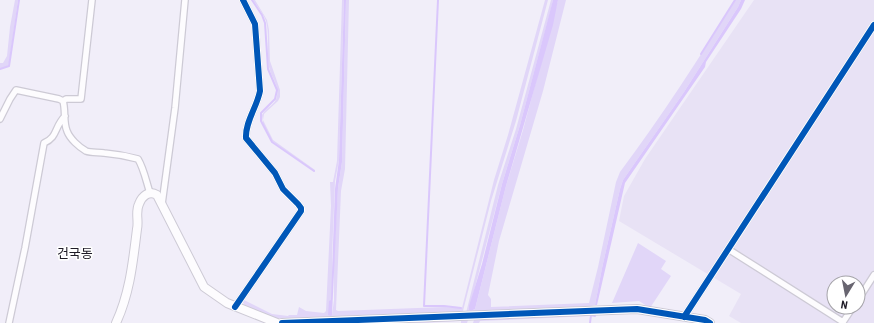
<svg xmlns="http://www.w3.org/2000/svg" width="874" height="323" viewBox="0 0 874 323" font-family="'Roboto Condensed','Noto Sans KR',sans-serif">
	<rect width="100%" height="100%" fill="#f1eef9"/>
	<path fill="#e8e2f5" fill-rule="evenodd" d="M754,0h120v323h-133l-12,-7 12,-22 -122,-73 5,-25 21,-37zM834,283h24v24h-24z"/>
	<path fill="#e1d6f8" d="M15,0h3l-9,63c-2,5 -4,5 -9,5v-5h3l4,-7 3,-29z
		M253,0h2l12,20 2,10 1,31 10,29v7l-2,4 -12,11 -2,2 -1,6 10,20 42,30v2l-43,-31 -9,-17 -1,-9c4,-8 14,-10 15,-19 2,-11 -6,-19 -8,-29 -3,-15 1,-31 -3,-46 -3,-8 -8,-14 -13,-21z
		M342,0h2l-5,160 -4,21 -3,76v58l2,-15v-42l4,-70 4,-26 4,-162h3l-4,169 -4,22 -5,119 2,1 106,-4 18,1 32,-128 14,-45 37,-135h3l-32,121 -25,80 -28,110 -1,2 -180,6c-10,-1 -40,-8 -40,-20l30,15 16,2 1,-1h8l2,-8 7,4 18,2 2,-2 5,-105 -1,-24h3l4,-21z
		M551,0h2l-1,5 -32,120 -18,59 -33,126 2,1 4,-2 31,-123 17,-56 35,-130h8l-23,91 -44,150 -11,54 3,4v8l98,-4 9,-36 18,-85 4,-10c41,-55 79,-113 115,-172h6l-3,7 -54,85 -61,88 -3,9 -18,79 -7,37 -4,1 -125,7 32,-128 18,-56z
		M638,243l28,18 -5,8 10,7 -21,32 -11,-7 -27,2z
		M595,312v3h-5v1l-110,5 -1,2h-6l2,-6z
		M469,317l-2,6h-6v-2l-39,2h-117z"/>
	<path fill="#dac7fc" d="M344,0h2l-4,162 -4,26 -6,127 -1,1 -3,-1 1,-14 2,-1 4,-111 4,-29z
		M553,0h5l-5,25 -47,161 -31,123 -4,2 -2,-1v-4l13,-42 20,-80 18,-59z
		M741,0h4l-4,9 -35,53 -1,5 -80,116 -28,122h-2l7,-37 18,-79 3,-9 61,-88 54,-85z"/>
	<g fill="none" stroke-linecap="round" stroke-linejoin="round">
		<path stroke="#dac7fc" stroke-width="2" d="M252,0l10,15 3,8 3,46 9,21 -2,9 -14,14v8l11,21 42,29
			M438,0l-14,306h20l17,2
			M701,54l34,-54
			M0,69l9,-3 10,-66
			M590,323l1,-8 4,1"/>
		<defs>
			<path id="street" d="M63,101l3,-2h15l11,-99
				M0,119l10,-20 6,-9 43,9 4,2c3,10 0,21 4,30 3,8 12,16 19,20 5,2 13,1 18,2 12,1 23,3 34,6 6,10 8,22 12,34
				M162,204l13,-96 10,-108
				M728,249l115,73 10,-15
				M858,300l16,-25
				M235,307l66,-96v-3l-3,-4 -15,-15 -8,-16 -29,-35c-1,-16 11,-31 14,-47l-5,-67 -12,-24
				M684,317l190,-292
				M9,323l16,-75 19,-105c14,-6 10,-16 21,-27"/>
			<path id="secondary" d="M116,323c14,-30 17,-62 21,-94 2,-8 -2,-17 2,-25 3,-8 10,-14 18,-9l47,92 23,16 50,20
				M282,323l355,-14 68,11 5,3"/>
		</defs>
		<use href="#street" stroke="#cdcad5" stroke-width="8"/>
		<use href="#secondary" stroke="#cdcad5" stroke-width="10"/>
		<use href="#street" stroke="#fdfcfe" stroke-width="5.5"/>
		<use href="#secondary" stroke="#fdfcfe" stroke-width="8"/>
		<defs>
			<path id="cycleway" d="M235,307l66,-96v-3l-3,-4 -15,-15 -8,-16 -29,-35c-1,-16 11,-31 14,-47l-5,-67 -12,-24
				M684,317l190,-292
				M282,323l355,-14 68,11 5,3"/>
		</defs>
		<use href="#cycleway" stroke="#fff" stroke-width="8"/>
		<use href="#cycleway" stroke="#0057b8" stroke-width="6"/>
	</g>
	<g text-anchor="middle" dominant-baseline="central" stroke-width="3" stroke-linejoin="round" paint-order="stroke">
		<g font-size="13" fill="#1f1b27" stroke="#fff">
			<text x="75" y="253">건국동</text>
		</g>
	</g>
	<g transform="translate(846 295) rotate(190)"><circle r="19" fill="#ffffff" stroke="#a5a4a9"/>
	<path d="M0-3L7 15L0 10L-7 15Z" fill="#686570"/>
	<text y="-6" font-size="11" font-weight="bold" text-anchor="middle" fill="#1f1b27">N</text>
	</g>
</svg>
